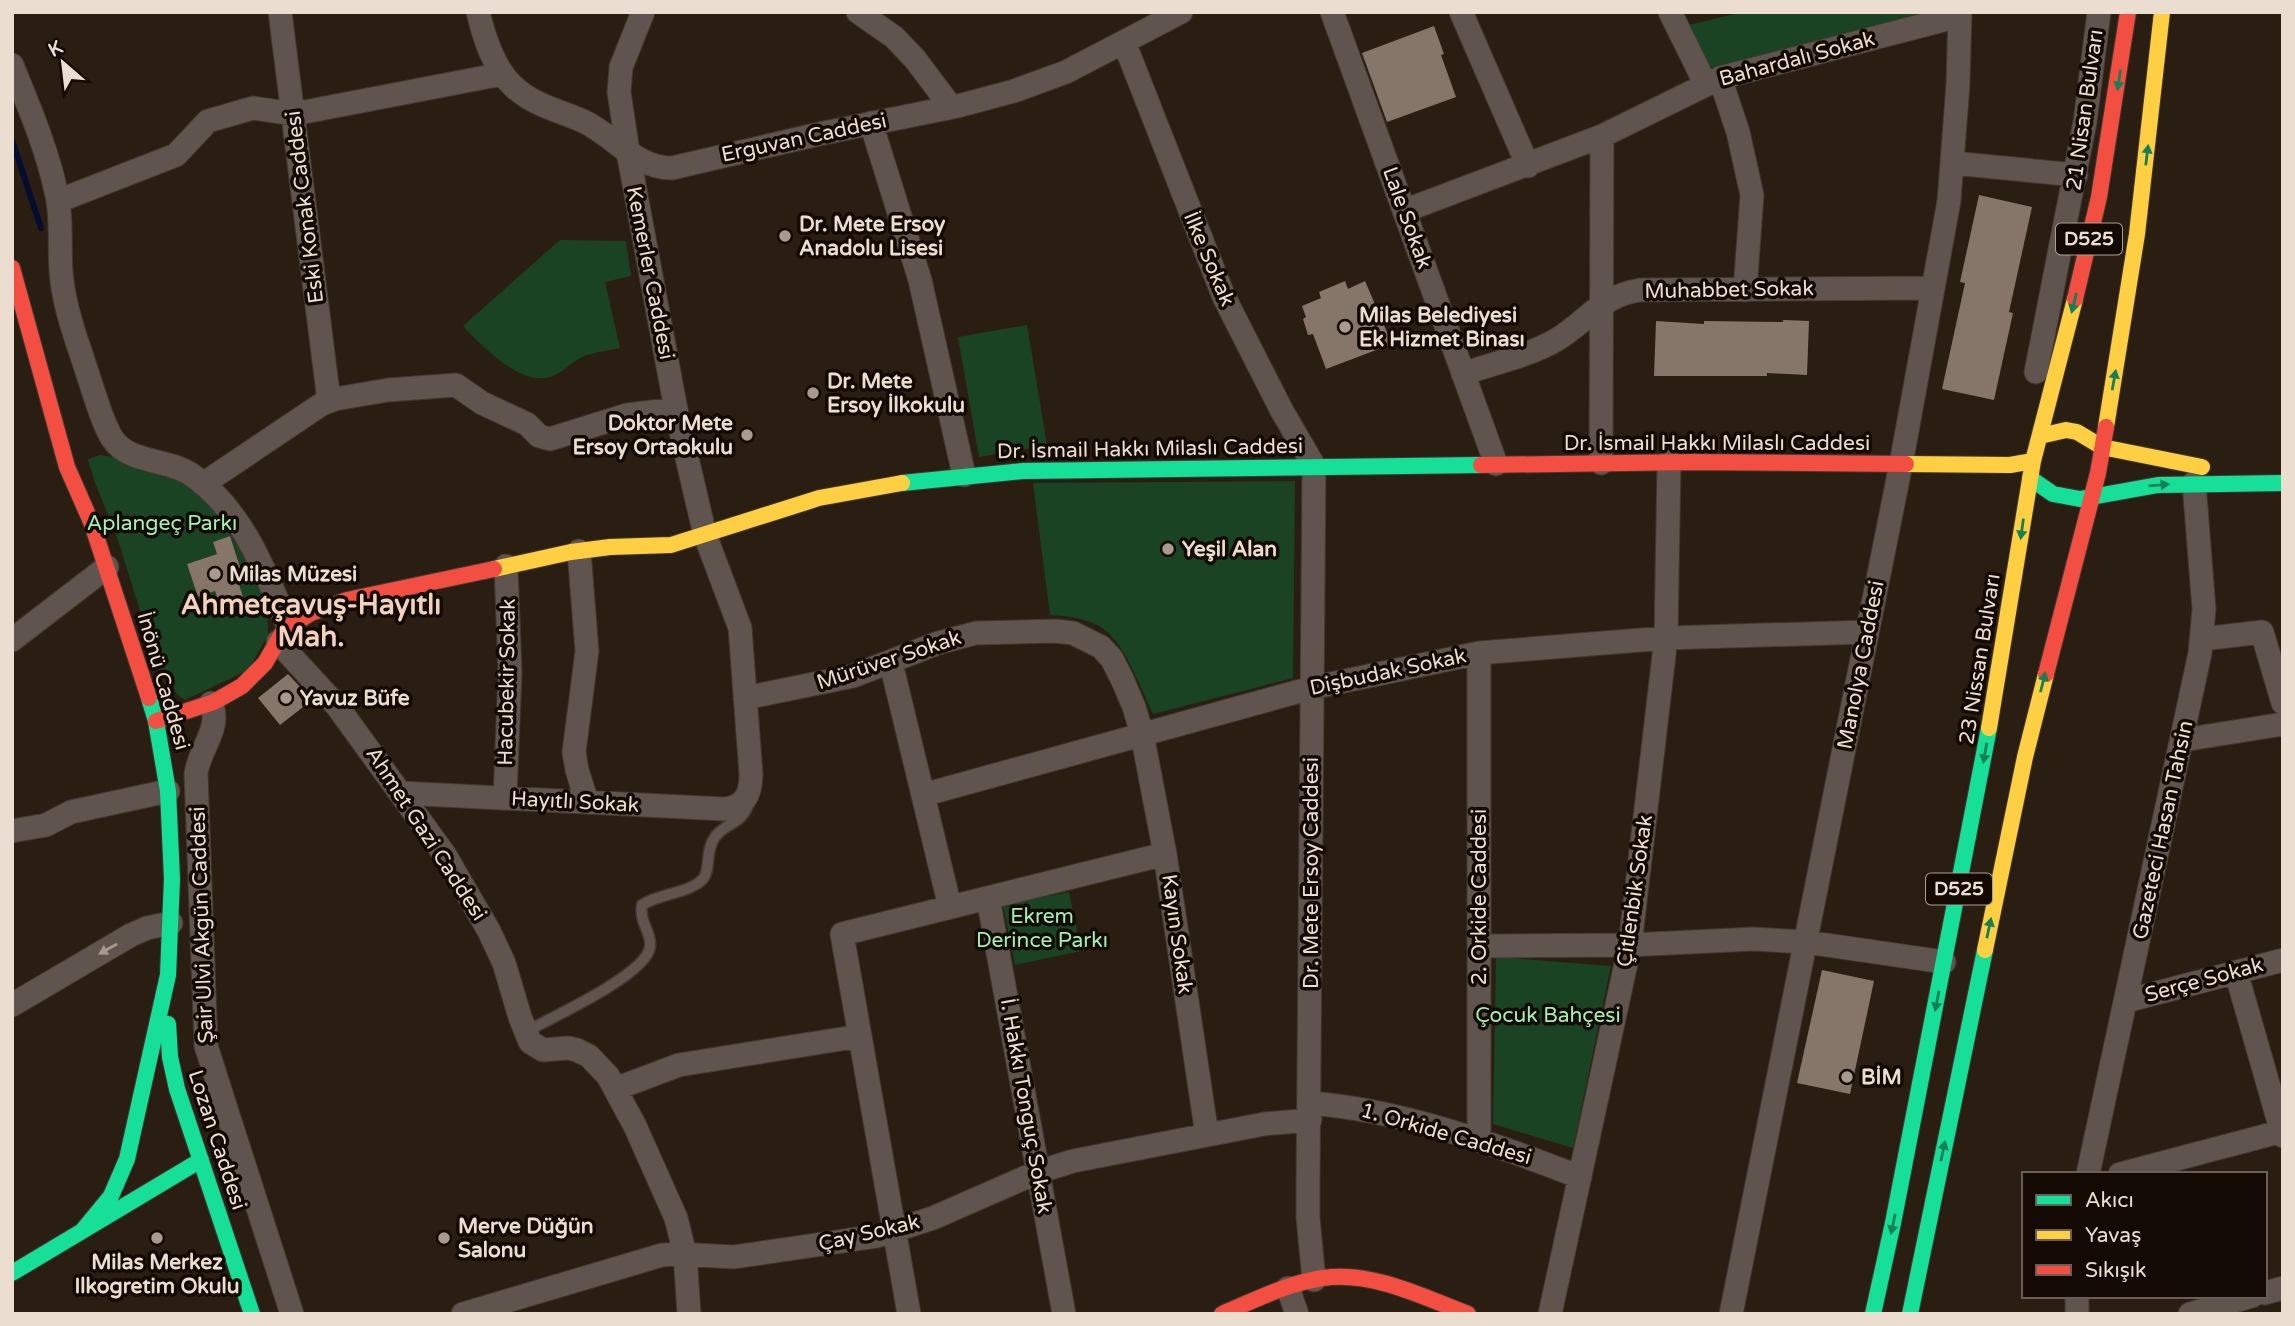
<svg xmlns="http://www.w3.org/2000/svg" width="2295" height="1326" viewBox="0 0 2295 1326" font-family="'Varela Round',sans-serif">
	<rect width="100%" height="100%" fill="#2a1e13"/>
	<path fill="#1a4323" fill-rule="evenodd" d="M1742,12h196l-223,56 -13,-5 -13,-38z
		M560,240l66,1 5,35 -26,6 15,66c-12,3 -27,4 -38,9 -12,6 -19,16 -32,20 -30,9 -68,-31 -87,-51z
		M1027,325l20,120 -68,12 -21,-120z
		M100,455l22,3 60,20 54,51 31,70 1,36 -20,35 -63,30c-9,-6 -13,-9 -10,-20l-9,-9h-7l-42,-134 -23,-57 -6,-21zM230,536l12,36 -6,3 9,28 -23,8 -7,-20 -17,6 -11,-33 30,-10 -4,-12z
		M1295,481l-2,197 -140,36c-12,-25 -30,-76 -54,-88 -16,-8 -31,-10 -49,-11l-17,-132z
		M1069,892l12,59 -66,14 -12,-60z
		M1496,957l115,9 -38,182 -80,-24z"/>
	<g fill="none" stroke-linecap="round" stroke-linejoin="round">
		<path stroke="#040d30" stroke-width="6" d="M12,140l29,88"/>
	</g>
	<path fill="#867669" d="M1434,26l10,28 -3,1 15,42 -69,25 -25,-69z
		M1979,195l53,12 -23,105 4,1 -19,87 -52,-11 23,-106 -5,-1z
		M1345,281l3,8 17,-8 27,63 -66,25 -13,-35 -5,1 -5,-16 3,-2 -4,-11 19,-8 -2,-6z
		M1783,320l26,1 -2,54 -40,-2v3h-113l2,-55 48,3v-3l79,1z
		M230,536l12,37 -6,2 9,28 -23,8 -7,-20 -17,6 -11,-33 30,-10 -4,-12z
		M288,674l24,26 -32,25 -22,-27z
		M1822,970l52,11 -24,113 -53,-11z"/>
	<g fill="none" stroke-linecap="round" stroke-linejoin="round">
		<defs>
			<path id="lane" d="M525,1032c26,-14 121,-57 125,-85 2,-15 -11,-24 -8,-42 18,-12 46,-11 61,-26 8,-10 2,-29 12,-42 9,-13 25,-13 32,-29l-1,-7"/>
			<path id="street" d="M280,12l49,389
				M478,12c6,25 15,55 34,73 20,20 46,25 71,36 32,15 52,47 89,47l147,-34 139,-28 56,-15 52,-19 115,-60
				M858,12l36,25 21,22 36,48
				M1332,12l164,452
				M1461,12l67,154
				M1670,12l36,73
				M1124,42l100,255 58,114 32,55 -6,717v35l6,62
				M12,65c17,42 36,86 45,131 6,28 1,56 5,85 4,33 17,65 27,97 7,20 12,42 23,60 16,26 56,20 80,37 51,36 73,96 96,151
				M1720,78l18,54 14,63 -7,95
				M871,123l49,157 44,195
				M1953,163l123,12
				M58,201l118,-46 32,-34 45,-13 41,6 208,-40
				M1404,211l198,-75 118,-58 239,-62
				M2036,372l49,-250 14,-110
				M1463,374c30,-11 66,-18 93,-34 32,-19 44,-44 84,-50l293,-2
				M1601,463l1,-327
				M203,484l119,-80 13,-5 53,-9 68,-5 26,18 45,21 12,12 11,3 77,-24 49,-6
				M579,551l8,100 -13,101 3,18 10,32
				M2202,639l60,-7 21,71
				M12,640l95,-73
				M278,642l59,64 108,149 44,76 15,32 16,54 10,25 13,8 25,-2 9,2 12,6 19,20 27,50 41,92 9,36 4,60
				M891,663l59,244
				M745,698l108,-22 85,-33 38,-10 79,-2 18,2 28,14 11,12 11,22 11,26 8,27 23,120 42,281
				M211,703c11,26 -12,45 -15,71l10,272 86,268
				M2183,740l100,-16
				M401,793l323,16c21,-2 27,-15 27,-35l-11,-146 -35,-93 -28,-120 -49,-263 -9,-60 2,-25 22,-55
				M923,795l388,-107 168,-35 187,-15 201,-6
				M505,798l5,-126 -4,-106
				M12,831l34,-6 25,-13 97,-21
				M988,898l76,416
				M1479,946l151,-1 123,-6 53,3 138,20
				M2236,972l47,164
				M2126,1001l157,-41
				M12,1005l119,-70 16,-7 24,-5
				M615,1089l64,-24 181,-29
				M1310,1103c91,7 185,41 270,74
				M1479,1141v-488
				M2088,1174l112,-521 4,-44 -10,-126
				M2120,1174l163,-43
				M1288,1288l9,26
				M2265,1293l18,-5
				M2077,1296v18
				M463,1314l199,-59 17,-1 55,3 143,-21 56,-18 105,-46 35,-11 191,-37 46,-4
				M909,1314l-67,-380 323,-80
				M1550,1314l80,-369 36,-307 3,-176
				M1731,1314l170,-850 48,-263 9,-117 2,-72
				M2190,1314l62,-18"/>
			<path id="fast" d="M2030,478l23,16 27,5 78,-14 125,-2
				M902,483l121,-12 458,-6
				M168,1024l2,33 7,32 75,225
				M83,1230l28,-34 16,-37 41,-184 4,-96 -4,-88 -12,-70 -7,-23
				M12,1273l189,-113
				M1873,1314l20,-91 96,-495
				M1910,1314l75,-364"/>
			<path id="slow" d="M2106,427l31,-193 25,-222
				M2040,436l26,-6 11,2 25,15 100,20
				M1906,464l104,1 23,-4
				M494,569l77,-17 39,-5 61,-2 148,-47 83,-15
				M1989,728l44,-267 42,-162
				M1985,950l40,-193 21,-83"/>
			<path id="jam" d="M12,268l55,199 25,57 57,174
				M2075,299l24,-102 29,-185
				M1481,465l211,-3 214,2
				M2046,674l52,-201 8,-46
				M156,721l58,-19 28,-16 23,-23 19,-33 27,-17 36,-13 147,-31
				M1222,1314c33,-14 66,-31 101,-36 50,-7 100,19 145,36"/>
		</defs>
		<use href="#lane" stroke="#423830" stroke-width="13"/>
		<use href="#street" stroke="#423830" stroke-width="25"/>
		<use href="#fast" stroke="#423830" stroke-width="18"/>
		<use href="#slow" stroke="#423830" stroke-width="18"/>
		<use href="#jam" stroke="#423830" stroke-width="18"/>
		<use href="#lane" stroke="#60554e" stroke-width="10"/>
		<use href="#street" stroke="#60554e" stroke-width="23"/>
		<use href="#fast" stroke="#16e098" stroke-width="16"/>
		<use href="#slow" stroke="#ffcf43" stroke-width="16"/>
		<use href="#jam" stroke="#f24e42" stroke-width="16"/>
	</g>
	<defs><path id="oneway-solid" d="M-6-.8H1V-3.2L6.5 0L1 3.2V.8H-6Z" transform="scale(1.75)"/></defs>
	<g fill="#158055">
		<use href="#oneway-solid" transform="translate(2119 80) rotate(99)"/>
		<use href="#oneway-solid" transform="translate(2147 155) rotate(-83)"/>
		<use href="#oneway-solid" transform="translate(2074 303) rotate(104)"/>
		<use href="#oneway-solid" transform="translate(2114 380) rotate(-80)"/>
		<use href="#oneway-solid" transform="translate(2159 485) rotate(-5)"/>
		<use href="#oneway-solid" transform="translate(2022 529) rotate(98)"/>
		<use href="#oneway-solid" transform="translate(2043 682) rotate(-76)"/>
		<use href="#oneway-solid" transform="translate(1985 753) rotate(100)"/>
		<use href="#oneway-solid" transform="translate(1989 928) rotate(-78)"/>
		<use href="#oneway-solid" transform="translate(1937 1001) rotate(101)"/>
		<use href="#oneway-solid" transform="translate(1943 1151) rotate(-78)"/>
		<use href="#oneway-solid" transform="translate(1893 1224) rotate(102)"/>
	</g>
	<use fill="#a69990" href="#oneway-solid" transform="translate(108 949) rotate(151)"/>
	<g fill="#a89a8e" stroke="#130a04" stroke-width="2.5">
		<circle cx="785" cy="236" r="7"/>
		<circle cx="1345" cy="327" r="7"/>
		<circle cx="813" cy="393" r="7"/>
		<circle cx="747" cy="435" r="7"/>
		<circle cx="1168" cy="549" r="7"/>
		<circle cx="215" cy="574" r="7"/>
		<circle cx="286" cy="698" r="7"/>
		<circle cx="1847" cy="1077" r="7"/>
		<circle cx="157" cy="1238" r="7"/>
		<circle cx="444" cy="1238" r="7"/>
	</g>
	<g text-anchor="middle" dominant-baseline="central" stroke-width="7" stroke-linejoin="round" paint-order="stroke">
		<g fill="#130a04" stroke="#ab9e94" stroke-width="2">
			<rect x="2056" y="223.5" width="66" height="31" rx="5"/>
			<rect x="1926" y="873.5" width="66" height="31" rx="5"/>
		</g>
		<g font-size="19" font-weight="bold" fill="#ecddd1">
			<text x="2089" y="239">D525</text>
			<text x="1959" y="889">D525</text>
		</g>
		<g font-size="21" fill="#ecddd1" stroke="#130a04">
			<text transform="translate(1797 59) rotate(-15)">Bahardalı Sokak</text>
			<text transform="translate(2085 110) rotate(-82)">21 Nisan Bulvarı</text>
			<text transform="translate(804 138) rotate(-12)">Erguvan Caddesi</text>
			<text transform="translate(305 207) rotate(-97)">Eski Konak Caddesi</text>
			<text transform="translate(1407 218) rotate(70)">Lale Sokak</text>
			<text transform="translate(1209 259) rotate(67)">İlke Sokak</text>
			<text transform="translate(650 273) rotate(79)">Kemerler Caddesi</text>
			<text transform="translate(1729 290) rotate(-1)">Muhabbet Sokak</text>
			<text x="1717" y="443">Dr. İsmail Hakkı Milaslı Caddesi</text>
			<text transform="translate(1150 449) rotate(-1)">Dr. İsmail Hakkı Milaslı Caddesi</text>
			<text transform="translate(1980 659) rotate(-81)">23 Nissan Bulvarı</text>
			<text transform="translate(889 660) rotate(-18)">Mürüver Sokak</text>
			<text transform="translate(1861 665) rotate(-79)">Manolya Caddesi</text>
			<text transform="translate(1388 672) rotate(-12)">Dişbudak Sokak</text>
			<text transform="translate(163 681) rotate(74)">İnönü Caddesi</text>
			<text transform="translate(507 682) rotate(-89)">Hacubekir Sokak</text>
			<text transform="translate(575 802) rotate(3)">Hayıtlı Sokak</text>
			<text transform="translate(2163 830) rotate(-78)">Gazeteci Hasan Tahsin</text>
			<text transform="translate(426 834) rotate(57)">Ahmet Gazi Caddesi</text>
			<text transform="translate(1311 873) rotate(-90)">Dr. Mete Ersoy Caddesi</text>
			<text transform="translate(1635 891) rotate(-82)">Çitlenbik Sokak</text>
			<text transform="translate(1479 897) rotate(-90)">2. Orkide Caddesi</text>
			<text transform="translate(202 925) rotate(-92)">Şair Ulvi Akgün Caddesi</text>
			<text transform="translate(1177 934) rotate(82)">Kayın Sokak</text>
			<text transform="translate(2204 980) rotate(-15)">Serçe Sokak</text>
			<text transform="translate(1026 1106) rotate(80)">İ. Hakkı Tonguç Sokak</text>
			<text transform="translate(1446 1134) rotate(16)">1. Orkide Caddesi</text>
			<text transform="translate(217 1140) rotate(72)">Lozan Caddesi</text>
			<text transform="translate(869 1233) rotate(-13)">Çay Sokak</text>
		</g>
		<g font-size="21" font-weight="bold" fill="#ecddd1" stroke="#130a04" text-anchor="start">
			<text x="799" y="224">Dr. Mete Ersoy<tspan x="799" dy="24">Anadolu Lisesi</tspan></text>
			<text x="1359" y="315">Milas Belediyesi<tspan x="1359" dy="24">Ek Hizmet Binası</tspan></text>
			<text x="827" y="381">Dr. Mete<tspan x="827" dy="24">Ersoy İlkokulu</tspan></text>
			<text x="733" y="423" text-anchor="end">Doktor Mete<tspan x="733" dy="24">Ersoy Ortaokulu</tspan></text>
			<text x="1182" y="549">Yeşil Alan</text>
			<text x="229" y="574">Milas Müzesi</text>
			<text x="300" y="698">Yavuz Büfe</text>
			<text x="1861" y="1077">BİM</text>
			<text x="458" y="1226">Merve Düğün<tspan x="458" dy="24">Salonu</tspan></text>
			<text x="157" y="1262" text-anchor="middle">Milas Merkez<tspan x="157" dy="24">Ilkogretim Okulu</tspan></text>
		</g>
		<g font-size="21" fill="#a3efb1" stroke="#130a04">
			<text x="162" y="523">Aplangeç Parkı</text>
			<text x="1042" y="916">Ekrem<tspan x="1042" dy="24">Derince Parkı</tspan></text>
			<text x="1548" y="1015">Çocuk Bahçesi</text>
		</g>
		<g font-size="28" font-weight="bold" fill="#f1d2bc" stroke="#130a04">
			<text x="311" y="605">Ahmetçavuş-Hayıtlı<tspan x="311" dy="32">Mah.</tspan></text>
		</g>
	</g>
	<rect width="2295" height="1326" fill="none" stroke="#ecddd1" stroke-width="28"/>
	<rect x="2022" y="1172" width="245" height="126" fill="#130a04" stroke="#6a5e56" stroke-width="2"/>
	<rect x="2036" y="1195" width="35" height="10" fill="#16e098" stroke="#6a5e56" stroke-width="2"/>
	<text x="2085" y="1207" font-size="21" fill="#ecddd1">Akıcı</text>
	<rect x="2036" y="1230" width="35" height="10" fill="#ffcf43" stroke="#6a5e56" stroke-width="2"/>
	<text x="2085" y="1242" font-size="21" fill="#ecddd1">Yavaş</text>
	<rect x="2036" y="1265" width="35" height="10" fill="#f24e42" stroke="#6a5e56" stroke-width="2"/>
	<text x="2085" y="1277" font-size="21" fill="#ecddd1">Sıkışık</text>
	<g transform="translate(63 63) rotate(332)" stroke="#130a04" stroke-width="5" paint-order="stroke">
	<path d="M0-5L12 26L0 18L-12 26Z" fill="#ecddd1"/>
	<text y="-10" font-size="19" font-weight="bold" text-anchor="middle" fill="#ecddd1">K</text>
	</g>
</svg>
